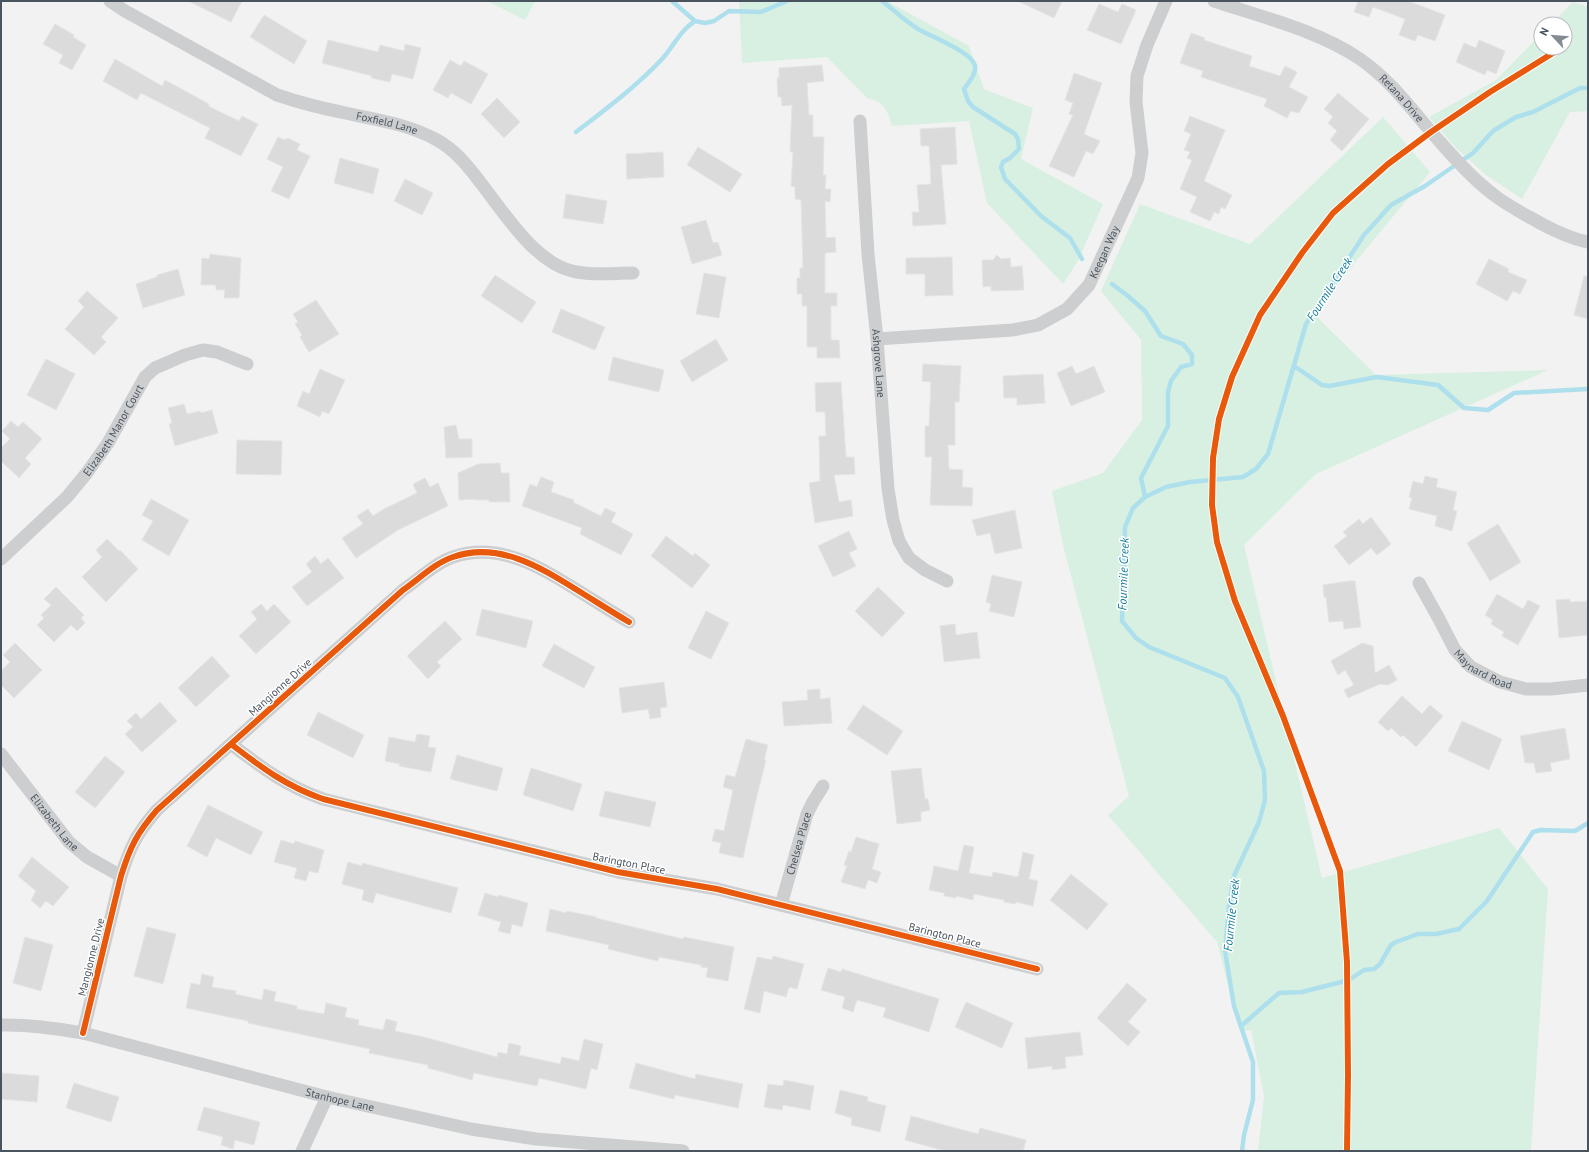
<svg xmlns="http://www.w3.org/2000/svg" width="1589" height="1152" viewBox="0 0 1589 1152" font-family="'PT Sans',sans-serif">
	<rect width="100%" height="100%" fill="#f2f2f2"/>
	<path fill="#d8f0e1" d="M487,1h48l-10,19z
		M739,1h148l82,45 15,43 49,19 -12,51 82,45 -25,57 -15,23 -76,-81 -18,-82 -77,5c-5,-16 -7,-24 -25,-28l-40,-41 -85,6z
		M1573,2l15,5v104l-18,1 -48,87 -36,-24 -29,-26 -28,-32 67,-37 45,-46v14h24v-24h-14z
		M1383,117l47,55 -117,141 63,62 172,-5 -232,104 -72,71 78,333 177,-50 49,61 -17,262h-273l6,-55 -13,-66 -11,2 -23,-90 -109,-127 21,-19 -65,-247 -12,-58 51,-18 39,-53 -1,-80 -40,-49 39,-87 110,40z"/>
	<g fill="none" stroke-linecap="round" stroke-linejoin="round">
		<path stroke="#aedfec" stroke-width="4.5" d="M672,1l23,20 10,2 9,-2 15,-10 32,1 26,-11
			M882,1c12,9 23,20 36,28 12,7 57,24 57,38 1,8 -7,16 -11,22l4,12 5,6 42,27 3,5 1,10 -9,9 -7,4 -2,5 4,12 36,37 29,22 12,21
			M576,132c30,-23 61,-46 87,-74 11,-13 18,-28 32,-37
			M1112,284l16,12 17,15 16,25 22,8 9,11v9l-11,3 -10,14 -3,11v34l-27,52 4,19
			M1294,366l28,19 7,1 48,-9 61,8 26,23 24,2 26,-17 74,-4
			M1241,1026l38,-33 23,-1 47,-12 15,-10 10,-1 6,-5 11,-19 5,-3 22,-8h18l23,-5 28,-28 46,-69 8,-2 34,1 13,-8
			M1242,1151l2,-16 9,-35v-38l-19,-56 -9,-55 4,-45 5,-30 25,-54 6,-22 -1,-29 -26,-74 -13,-19 -76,-31 -13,-9 -14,-17 3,-94 8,-19 12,-11 21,-10 24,-5 53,-5 13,-8 12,-15 38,-130 58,-89 27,-30 34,-19 48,-33 20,-22 23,-14 17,-5 47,-24h8"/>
	</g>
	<path fill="#dbdbdc" stroke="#e3e4e5" d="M188,1h54l-11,21z
		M1018,1h44l-8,17z
		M1358,1h50l37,14 -10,26 -17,-6 -3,6 -16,-6 6,-16 -32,-12 -4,10 -15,-5z
		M1099,4l19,8 4,-8 14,6 -15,34 -34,-14z
		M264,15l43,26 -13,23 -44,-27z
		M55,24l19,11 -1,2 13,8 -14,25 -13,-7 4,-8 -20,-11z
		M1191,33l14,5 -1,2 48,16 -3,10 31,10 5,-10 12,6 -8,15 19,10 -9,16 -8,-2 -4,7 -23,-12 3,-7 -66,-22 2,-6 -23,-8z
		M328,40l50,12 2,-7 24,6 1,-7 16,4 -8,31 -21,-5 -2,8 -19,-4 1,-2 -50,-13z
		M1479,40l26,11 -9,23 -9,-4 -2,5 -29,-13 8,-19 12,5z
		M115,59l47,27 3,-6 44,24 -1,2 31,15 3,-5 16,8 -17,32 -36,-18 5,-10 -69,-35 -4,7 -34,-19z
		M450,60l11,6 3,-5 24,13 -17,30 -20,-11 -3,5 -15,-8z
		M822,65l2,16 -17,2 2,32h4v22h11l-1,38h3l-1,14h6l-1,13 -5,-1 1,37 9,-1 1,15 -11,1v40h12v13h-6v34h8l1,18h-23v-11h-10v-41h-5v-12h-5v-16h3v-10h3l-2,-68 -6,-1v-12l-4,-1 2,-34h-3l2,-47 -10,1 -1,-9h-3l-1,-19h2v-10z
		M1074,73l28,10 -18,51 16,7 -7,13 -7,-3 -12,26 -25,-11 24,-51 -4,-1 4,-11 -8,-3z
		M1338,93l31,26 -27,32 -12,-11 7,-9 -9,-8 5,-6 -9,-8z
		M497,98l23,24 -16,16 -23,-24z
		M1190,116l35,14 -21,51 28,14 -7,14 -4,-2 -2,7 -5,-2 -4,9 -20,-9 7,-15 -17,-8 12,-29 -5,-2 3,-6 -6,-2 7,-16 -7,-3z
		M955,127l2,37 -16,1 5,59 -33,2 -1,-14h7l-2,-27 14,-1 -2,-38h-8l-1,-17z
		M278,137l7,3 3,-2 12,6 -3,6 13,6 -21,43 -18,-8 12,-24 -16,-8z
		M698,147l44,27 -12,18 -43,-27z
		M663,152l1,25 -37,2 -1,-25z
		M340,158l39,11 -6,25 -39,-11z
		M405,179l28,14 -11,22 -28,-14z
		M566,194l41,7 -4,23 -40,-6z
		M706,220l7,23 5,-1 4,13 -30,9 -11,-37z
		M210,254l31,4 -2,40h-15l1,-8h-9v-5h-15l1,-27 7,1z
		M997,255l4,4 9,-1 1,9 11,-1 2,24 -33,1v-5l-8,1 -1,-27h11z
		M952,257l1,38 -28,1v-22h-19v-16z
		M1489,259l20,10 -1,3 19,8 -7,14 -7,-3 -6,10 -31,-17z
		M178,269l7,26 -42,13 -7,-24 21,-7v-2z
		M704,273l22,4 -7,41 -23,-4z
		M495,275l41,27 -14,21 -41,-27z
		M1584,276l4,1v42l-14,-4z
		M87,291l31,27 -17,19 5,5 -12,13 -29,-26 19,-22 -6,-6z
		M316,300l23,34 -30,18 -9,-15 2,-2 -7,-11 3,-2 -5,-8z
		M561,309l44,18 -10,23 -43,-18z
		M716,339l12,21 -36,22 -12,-21z
		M613,357l51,13 -5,22 -51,-12z
		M46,359l29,15 -19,36 -29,-15z
		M923,364l38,2 -2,36h-4v43h-7l1,24 14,1 -1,17 11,1 -1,18 -42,-1 2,-48h-7v-31h4l2,-44 -9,-1z
		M1072,366l4,8 18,-8 11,26 -34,14 -14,-33z
		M320,369l25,11 -16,34 -7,-3 -2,6 -23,-11 6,-15 6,3z
		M1043,374l2,29 -28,2v-7h-13l-1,-22z
		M841,382l5,75h8l1,17 -21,1 5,27 12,-2 2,16 -38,7 -6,-40 11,-2 -1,-45h7l-1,-24h-9l-1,-29z
		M184,404l3,10 13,-3 1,2 11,-3 6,23 -43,13 -6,-22 3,-1 -4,-15z
		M11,421l7,6 5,-5 19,17 -17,19 6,6 -12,14 -18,-17v-13l9,-9 -8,-8z
		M456,425l3,14h13v18l-26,1 -2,-31z
		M237,440l45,1 -1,34 -45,-1z
		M500,463l1,10h8l1,29h-21v-2h-13v-1l-17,1 -1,-27 20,-9z
		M1425,476l13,3 -2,8 21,5 -4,18 4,1 -5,20 -17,-5 2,-10 -28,-7 3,-11 -3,-1 4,-16 10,3z
		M541,477l13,5 -3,10 23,8 -1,2 28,14 4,-8 11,5 -5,9 22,12 -12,21 -41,-21 2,-6 -60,-22 8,-22 7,3z
		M425,478l5,9 8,-4 10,23 -50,24 -42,28 -14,-20 21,-14 -6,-8 11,-7 5,7 11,-7 33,-16 -4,-9z
		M151,499l38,21 -20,36 -27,-16 11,-19 -11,-6z
		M1015,510l7,38 -27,6 -5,-21 -13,3 -5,-16z
		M1371,517l20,27 -14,11 -6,-7 -22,17 -15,-19 13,-10 -4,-4 16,-13 4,5z
		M1498,524l23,38 -31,19 -23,-38z
		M849,531l8,18 -8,4 7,13 -23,11 -15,-31z
		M666,536l27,20 2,-3 15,12 -18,23 -41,-32z
		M107,539l12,12 1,-1 18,19 -32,33 -24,-25 20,-20 -6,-7z
		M315,556l6,8 7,-6 16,20 -37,28 -15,-19 20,-15 -6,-8z
		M992,575l30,7 -8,35 -25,-6 2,-7 -5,-2z
		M1349,581h6l6,46 -17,2 -1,-8 -14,1 -3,-25h-2l-1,-12z
		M56,587l28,28 -3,3 4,5 -8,8 -6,-6 -17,17 -17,-17 7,-7 -3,-3 10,-10 -7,-6z
		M878,587l27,26 -23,24 -27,-26z
		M1497,594l26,15 5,-9 12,6 -22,39 -16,-9 2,-4 -13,-8 2,-4 -8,-5z
		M1570,599v3l18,-1v34l-29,3 -3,-38z
		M261,604l6,7 7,-7 17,18 -35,32 -17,-18 18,-17 -6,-7z
		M482,609l51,12 -7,27 -50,-13z
		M706,611l23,12 -18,36 -23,-11z
		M445,621l17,18 -25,23 4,4 -13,13 -21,-23z
		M955,624l1,11 21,-3 3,26 -36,4 -4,-36z
		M15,643l27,27 -28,28 -13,-13v-14l9,-9 -7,-7z
		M1362,643l11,3 2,27 14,-8 8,15 -9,5 -8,-1 -32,14 -4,-8 10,-5 -9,-15 -7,5 -7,-14z
		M554,644l41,23 -11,21 -42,-22z
		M212,656l18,20 -34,31 -18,-19z
		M664,682l3,25 -7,1 1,9 -11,2 -2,-10 -26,4 -3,-25z
		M820,689v10l10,-1 2,25 -48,3 -2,-24 26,-2 -1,-10z
		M1402,696l20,18 8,-9 13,11 -27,31 -13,-12 -2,2 -10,-9 -3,3 -10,-9z
		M160,702l17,19 -35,31 -17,-18 8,-7 -6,-6 9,-8 5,6z
		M863,705l40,26 -16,24 -40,-26z
		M318,712l46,23 -11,23 -46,-23z
		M1462,721l40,18 -13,31 -41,-19z
		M1565,728l5,31 -20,4 2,8 -16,2 -2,-10h-9l-5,-27z
		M417,734l13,2 -2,11 8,1 -5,24 -32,-6 1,-2 -15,-3 4,-24 26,5z
		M746,739l22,6 -4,15h2l-11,44 -12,54 -24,-5 2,-10 -9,-2 3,-12 9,2 9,-41 -10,-3 3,-12 9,2z
		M457,755l46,13 -6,23 -47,-12z
		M105,756l20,16 -30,36 -20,-16z
		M531,768l51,16 -9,27 -50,-16z
		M921,768l4,31h3l2,11 -9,2v9l-24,3 -6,-53z
		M605,791l51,11 -6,25 -51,-11z
		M208,805l55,27 -12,23 -35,-17 -9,19 -20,-11z
		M856,837l23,7 -7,25 9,3 -4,11 -9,-3 -3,9 -24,-7 6,-16 -3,-1 5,-14 2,1z
		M281,840l13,4 1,-3 29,9 -6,23 -9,-2 -3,10 -12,-3 3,-10 -23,-6z
		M964,845l10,2 -5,26 23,4 1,-5 25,5 5,-25 11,3 -5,24 9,2 -5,25 -17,-4 -1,2 -11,-2v-2l-30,-6 -1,6 -17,-4v2l-12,-2v-3l-15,-3 5,-24 24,5z
		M32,857l37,30 -16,19 -7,-5 -6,7 -9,-8 5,-9 -18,-15z
		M348,862l14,4v-3l96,25 -7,25 -75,-20 -3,10 -11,-3 2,-10 -22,-6z
		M1071,874l37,30 -21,26 -37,-30z
		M485,893l13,4 1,-2 29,8 -6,24 -10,-3 -2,10 -12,-3 3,-9 -23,-7z
		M550,909l16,4 1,-2 29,6v1l87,21 1,-2 50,10 -6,34 -22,-4 2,-9 -7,-1v-2l-42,-8 -1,4 -50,-12 1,-4 -63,-14z
		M147,927l29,7 -13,50 -29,-8z
		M25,937l28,8 -12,46 -28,-8z
		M773,956l31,8 -7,25 -8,-2 -3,10 -22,-6 -4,22 -16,-4 13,-52 15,3z
		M828,968l13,4 1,-3 97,30 -10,33 -46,-15 3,-9 -29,-8 -4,12 -11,-4 3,-11 -24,-7z
		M202,974l12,3 -2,10 24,4 -1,3 27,6 2,-11 12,3 -2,9 23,5v3l27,5 2,-11 21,5 -2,9 14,3 -1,5 25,5 3,-11 11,3 -2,9 29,6 73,20 1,-5 9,2 2,-11 12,3 -2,9 41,9 2,-7 17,4 5,-22 19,5 -6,26 -6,-2 -5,21 -47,-11 -2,8 -63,-13 -2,7 -44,-12v-3l-59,-12 1,-4 -122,-26v-2l-62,-13 5,-25 9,2z
		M1127,983l20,17 -19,22 12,10 -12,14 -31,-28z
		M966,1002l47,21 -11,25 -47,-21z
		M1080,1032l3,23 -18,2 1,11 -14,2v-4l-24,3 -3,-31z
		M636,1063l59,16 1,-5 47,10 -5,24 -63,-13 -1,4 -45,-11z
		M1,1073l38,3 -2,26 -36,-3z
		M784,1080l30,6 -4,24 -27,-5 -1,5 -18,-3 4,-23 15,2z
		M74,1083l45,14 -8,25 -45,-14z
		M840,1090l28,7 -1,4 19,5 -6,26 -29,-7 1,-7 -17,-5z
		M204,1107l56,15 -6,23 -19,-5 -2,9 -12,-4 2,-8 -26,-7z
		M911,1116l67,18 2,-6 46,12 -3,11h-78l-40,-11z"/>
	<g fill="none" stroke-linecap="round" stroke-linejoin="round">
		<g stroke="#ccced0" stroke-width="13">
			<path id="s1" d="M110,1l15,10 152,84c21,7 43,13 64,17 34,8 65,11 96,28 18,10 31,26 43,42 23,29 54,80 92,89 20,5 41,2 61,2"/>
			<path id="s2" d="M1214,1c48,16 105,30 146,58 29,20 49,47 72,74 19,21 39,45 62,62 14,11 30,19 46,28 15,8 32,16 48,19"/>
			<path id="s3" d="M860,121l8,133 9,85 11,150 5,31 6,21 10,17 16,12 22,11"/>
			<path id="s4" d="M877,339l136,-9 25,-5 29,-16 22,-24 49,-107 4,-25 -6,-51 1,-26 10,-31 19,-44"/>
			<path id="s5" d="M1,559l66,-62 19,-23 22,-31 37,-66 10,-9 30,-13 18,-5 14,2 30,12"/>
			<path id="s6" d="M1419,583l20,36 16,31 16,17 29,15 26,7h25l37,-4"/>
			<path d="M231,744c31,24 55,42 92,55l295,73 99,17 320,80"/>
			<path id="s7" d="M1,754l68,88 18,15 34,19"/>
			<path id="s8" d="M781,905l26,-91 6,-12 10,-16"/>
			<path id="s9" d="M1,1025c28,-1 54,3 82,8l244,64 144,32 65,10 147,12"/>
			<path d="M83,1033l38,-157c9,-29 16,-43 36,-66l246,-220c16,-11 32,-27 50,-33 45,-16 87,10 124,33 18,11 35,22 52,32"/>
			<path d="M302,1151l25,-54"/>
		</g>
		<defs>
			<path id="cycleway" d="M231,744c31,24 55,42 92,55l295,73 99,17 320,80
				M83,1033l38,-157c9,-29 16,-43 36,-66l246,-220c16,-11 32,-27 50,-33 45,-16 87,10 124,33 18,11 35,22 52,32
				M1347,1151l1,-76 -1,-113 -7,-91 -57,-155 -48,-115 -18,-59 -5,-37 1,-47 6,-39 13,-42 28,-62 42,-62 31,-40 55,-49 43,-32 59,-40 71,-44"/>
		</defs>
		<use href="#cycleway" stroke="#fff" stroke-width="8"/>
		<use href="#cycleway" stroke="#e8590c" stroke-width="6"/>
	</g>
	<g text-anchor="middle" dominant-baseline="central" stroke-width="3" stroke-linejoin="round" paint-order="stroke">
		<g font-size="11" fill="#4a545e" stroke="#fff">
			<text stroke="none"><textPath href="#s2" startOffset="215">Retana Drive</textPath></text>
			<text stroke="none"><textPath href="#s1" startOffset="305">Foxfield Lane</textPath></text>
			<text stroke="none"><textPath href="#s4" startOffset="264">Keegan Way</textPath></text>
			<text stroke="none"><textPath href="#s3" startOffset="243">Ashgrove Lane</textPath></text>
			<text stroke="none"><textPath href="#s5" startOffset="172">Elizabeth Manor Court</textPath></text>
			<text stroke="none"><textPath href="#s6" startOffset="111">Maynard Road</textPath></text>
			<text transform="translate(280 687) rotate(-42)">Mangionne Drive</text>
			<text stroke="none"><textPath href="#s7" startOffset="87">Elizabeth Lane</textPath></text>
			<text stroke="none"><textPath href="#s8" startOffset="64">Chelsea Place</textPath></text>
			<text transform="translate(629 863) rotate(11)">Barington Place</text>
			<text transform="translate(945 935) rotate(14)">Barington Place</text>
			<text transform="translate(91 957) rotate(-76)">Mangionne Drive</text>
			<text stroke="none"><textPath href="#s9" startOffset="348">Stanhope Lane</textPath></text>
		</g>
		<g font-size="12" font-style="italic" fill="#127c99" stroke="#fff">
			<text transform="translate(1329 289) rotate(-57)">Fourmile Creek</text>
			<text transform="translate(1123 574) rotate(-88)">Fourmile Creek</text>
			<text transform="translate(1231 915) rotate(-84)">Fourmile Creek</text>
		</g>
	</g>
	<rect width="1589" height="1152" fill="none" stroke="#4a545e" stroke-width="4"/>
	<g transform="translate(1553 36) rotate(296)"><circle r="19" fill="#ffffff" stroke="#b7bbbf"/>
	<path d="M0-3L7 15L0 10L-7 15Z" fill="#858b92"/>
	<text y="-6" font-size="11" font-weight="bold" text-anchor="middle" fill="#4a545e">N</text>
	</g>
</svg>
